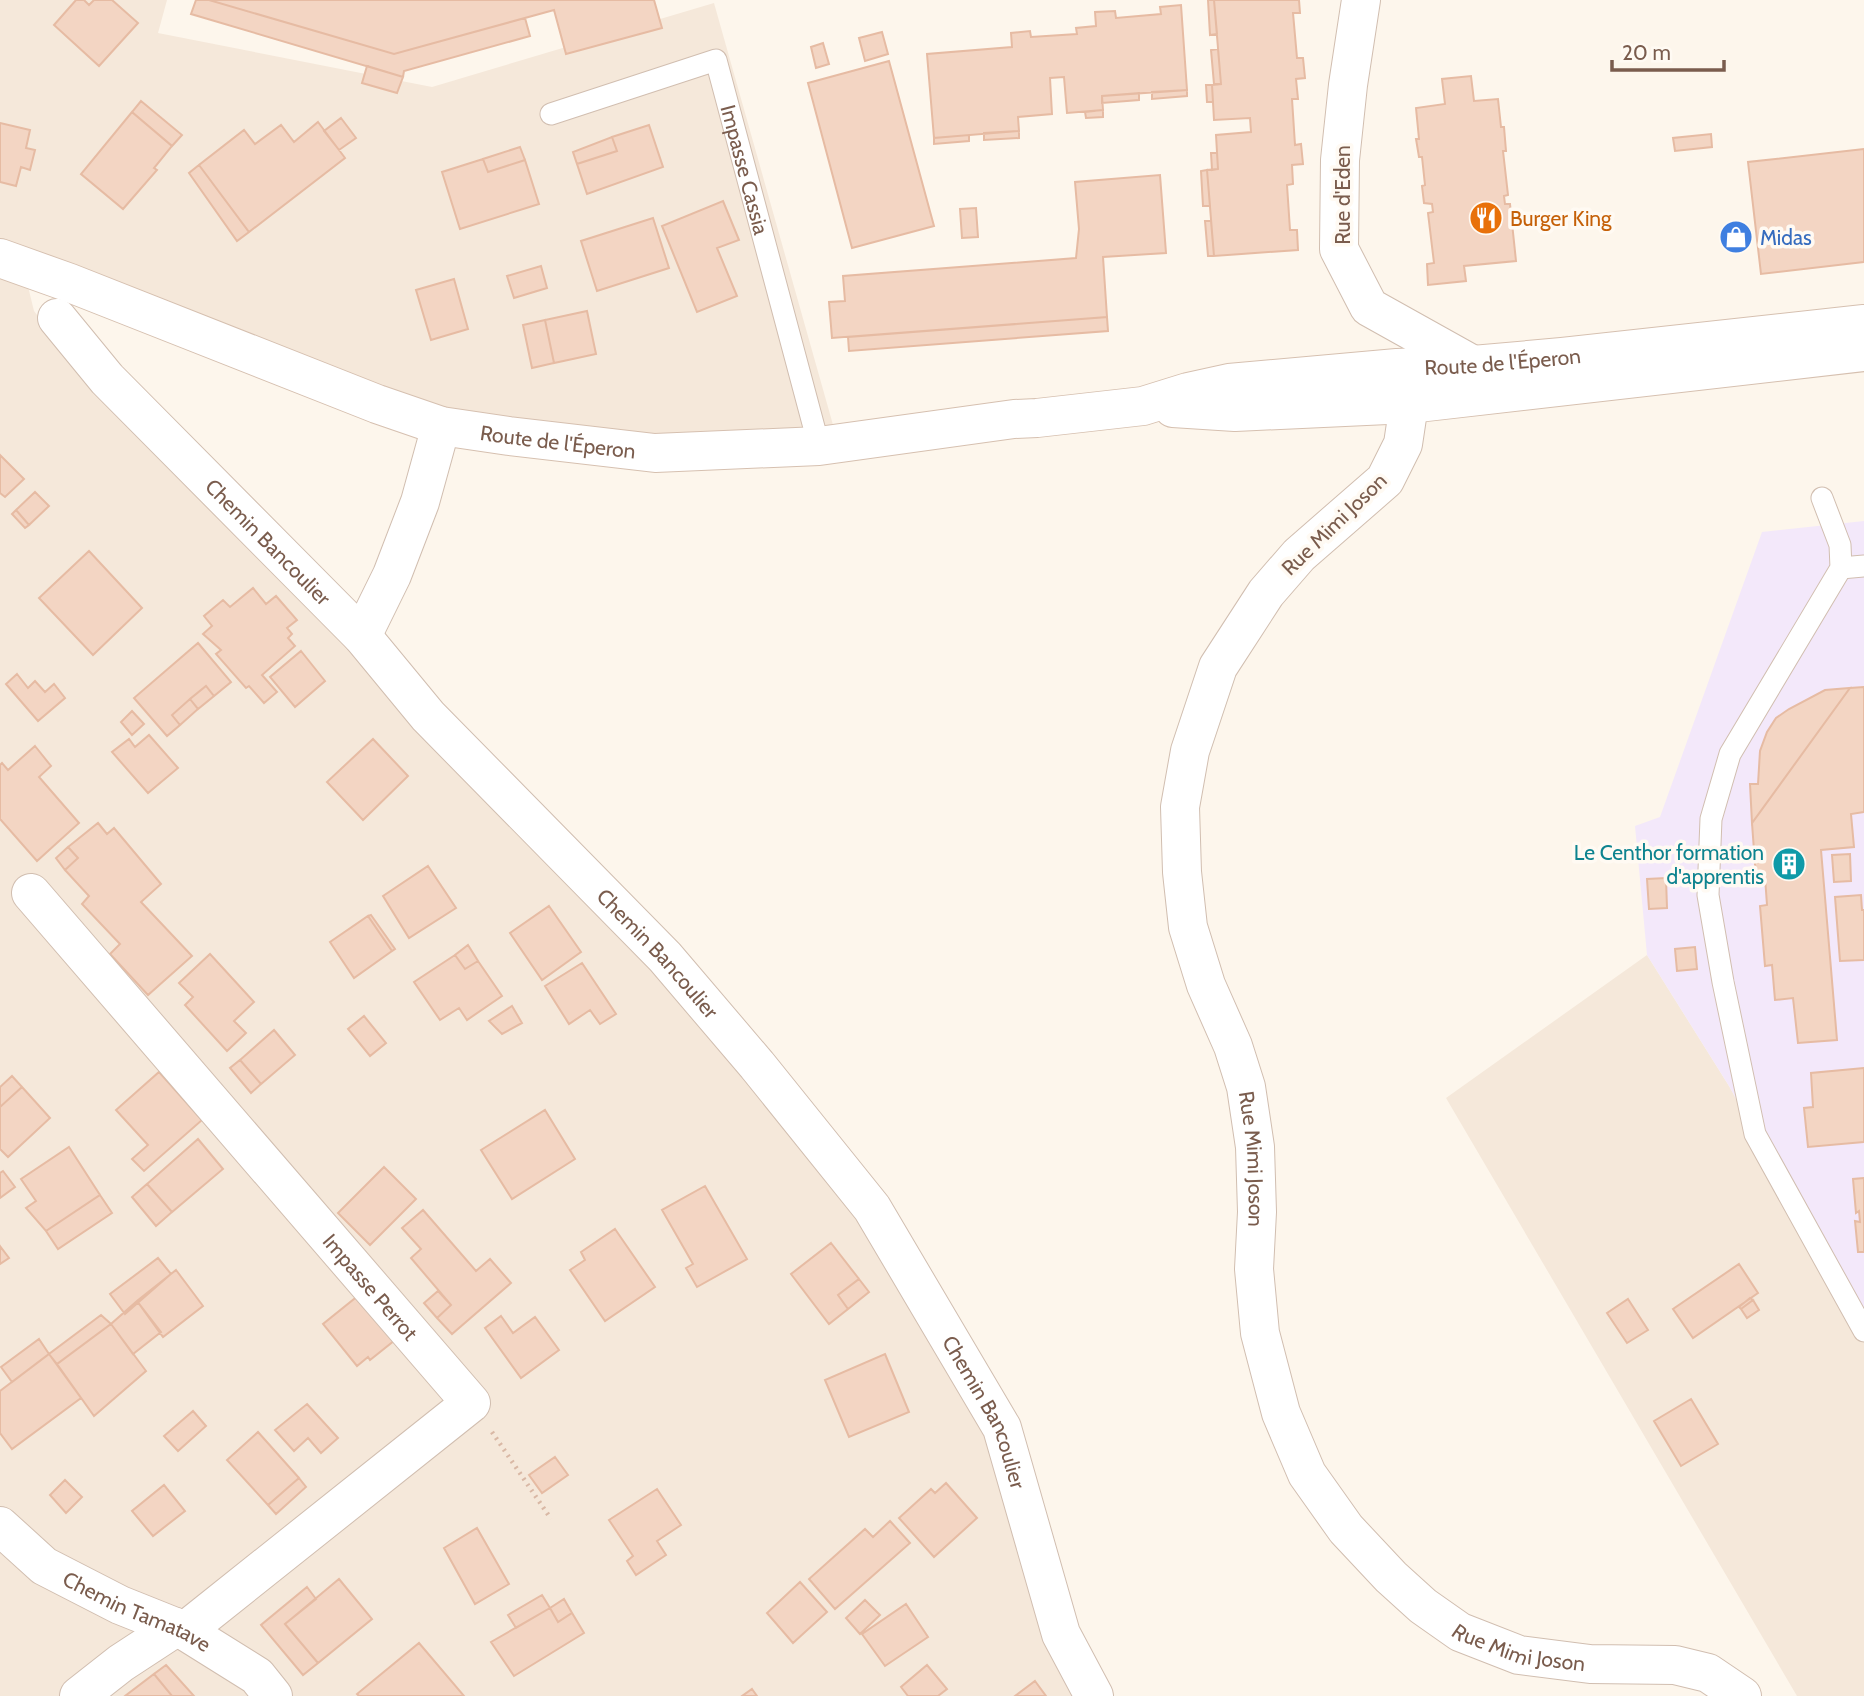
<svg xmlns="http://www.w3.org/2000/svg" width="1864" height="1696" viewBox="0 0 1864 1696" font-family="Cabin,sans-serif">
	<rect width="100%" height="100%" fill="#fdf6ec"/>
	<path fill="#f5e8da" d="M0,0h167l-9,33 274,54 282,-84 123,436 -373,-6 -464,-185z
		M0,258l23,8 11,45 61,81 333,324 329,349 245,363 92,268h-1094z
		M1647,955l82,131 135,245v365h-67l-351,-598z"/>
	<path fill="#f3e8fa" d="M1864,521v810l-135,-245 -82,-131 -12,-129 25,-9 102,-285z"/>
	<path fill="#f3d5c3" stroke="#e6bba3" stroke-width="2" d="M76,0h8l5,5 5,-5h18l26,23 -39,43 -45,-41z
		M196,0h13l185,54 131,-36 5,18 -126,35 -1,6 -212,-63z
		M209,0h445l8,28 -96,26 -12,-44 -160,44z
		M1208,0h6l3,34 -7,1z
		M1214,0h85l1,13h-7l4,45h6l2,20 -9,1 2,20h-6l3,46 6,-1 2,20 -11,1 1,19 -6,1 3,45h7l1,20 -84,6 -7,-86 11,-1 -2,-34 35,-3 -1,-14 -36,2 -2,-35 9,-1z
		M1181,5l6,85 -85,6 1,14 -36,3 -3,-36 -14,1 2,36 -34,3 1,14 -85,7 -7,-84 85,-7 -1,-14 19,-2 1,6 46,-3 -1,-6 20,-2 -1,-14 20,-1 1,7 45,-4 -1,-7z
		M882,32l6,22 -23,7 -6,-23z
		M823,43l6,21 -13,4 -5,-21z
		M1218,49l3,35h-7l-3,-34z
		M889,61l45,165 -82,22 -44,-165z
		M367,66l36,11 -6,16 -35,-10z
		M1471,76l3,25 24,-2 3,28h3l2,24h-3l5,44 -4,1 1,8h5l6,57 -52,5 2,15 -38,4 -1,-21 7,-1 -6,-50 5,-1 -1,-8 -8,-1 -2,-17 3,-1 -3,-28h-3l-3,-18h3l-3,-31 29,-4 -3,-25z
		M1206,85h6l1,17h-6z
		M1187,90v6l-35,3v-7z
		M1139,93v7l-37,3v-7z
		M141,101l41,34 -10,11 -40,-34z
		M1103,110v7l-17,1 -1,-6z
		M132,112l40,34 -18,22 3,2 -34,39 -42,-35z
		M341,118l15,20 -17,12 -15,-19z
		M318,122l27,36 -96,74 -50,-67 45,-35 11,14 26,-19 13,17z
		M0,123l30,7 -4,18 9,2 -5,20 -9,-3 -5,19 -16,-4z
		M649,125l14,42 -76,27 -10,-30 40,-13 -5,-14z
		M1019,131v7l-35,2v-7z
		M1711,134l1,13 -37,4 -2,-13z
		M969,135v6l-35,3v-6z
		M612,137l5,14 -40,13 -4,-12z
		M520,147l5,13 -37,12 -5,-13z
		M1864,149v113l-103,12 -13,-112z
		M1211,153h6l1,16 -6,1z
		M483,159l5,13 37,-12 14,44 -79,25 -18,-57z
		M199,165l50,67 -12,9 -48,-68z
		M1207,170l3,36h-7l-2,-35z
		M1160,175l6,78 -63,4 4,60 -275,21 -3,-36 16,-1 -2,-25 233,-18 3,-29 -4,-47z
		M723,201l16,39 -22,8 20,48 -40,16 -35,-86z
		M976,208l2,29 -16,1 -2,-29z
		M653,218l16,50 -72,23 -16,-50z
		M1205,221h6l3,35h-6z
		M541,266l6,22 -33,10 -7,-22z
		M454,279l14,50 -37,11 -15,-50z
		M587,311l9,43 -42,9 -9,-43z
		M1107,317l1,14 -259,20 -1,-14z
		M545,320l9,43 -22,5 -9,-43z
		M0,455l24,24 -19,18 -5,-4z
		M35,492l14,14 -20,19 -13,-15z
		M16,510l13,15 -4,3 -13,-14z
		M89,551l53,57 -49,47 -54,-57z
		M253,588l13,16 10,-8 21,24 -10,8 5,6 -4,4 7,8 -33,29 15,17 -13,11 -15,-17 -3,2 -30,-34 5,-4 -18,-16 9,-8 -8,-10 19,-16 7,7z
		M198,643l33,39 -17,14 -8,-10 -16,13 -18,16 8,10 -13,11 -33,-38z
		M301,651l24,30 -30,26 -25,-30z
		M17,674l11,14 7,-7 10,11 9,-8 11,14 -27,23 -32,-37z
		M206,686l8,10 -16,13 -8,-10z
		M1864,687v125l-13,2 3,33 -33,3 16,190 -39,3 -5,-45 -18,2 -3,-35 -7,1 -5,-60 7,-1 -2,-28 -9,1 -4,-55 98,-135z
		M1850,688l-98,135 -2,-39h8l2,-33 7,-19 9,-14 13,-9 36,-19z
		M190,699l8,10 -18,16 -8,-10z
		M132,711l12,13 -12,11 -11,-13z
		M149,735l29,33 -30,25 -36,-41 17,-13 6,8z
		M373,739l35,37 -45,44 -36,-38z
		M35,746l16,20 -12,11 40,46 -42,38 -37,-42v-54l2,-2 6,7z
		M98,823l9,11 7,-6 47,56 -20,18 51,54 -44,39 -38,-41 10,-10 -38,-40 7,-8 -24,-26 13,-12 -10,-11z
		M68,847l10,11 -13,12 -9,-12z
		M1850,854l1,27 -17,1 -2,-27z
		M428,866l28,42 -47,30 -26,-42z
		M1666,878l1,30 -18,1 -2,-30z
		M1861,895l1,15h2v50l-24,1 -5,-64z
		M549,906l32,46 -39,28 -32,-47z
		M371,915l24,34 -3,2 -24,-35z
		M368,916l24,35 -38,27 -24,-36z
		M468,945l10,16 -13,8 -10,-14z
		M1695,947l2,22 -20,2 -2,-22z
		M210,954l44,48 -20,19 12,12 -19,18 -42,-46 8,-8 -14,-14z
		M455,955l10,14 13,-8 24,35 -35,24 -8,-12 -19,12 -26,-38z
		M582,963l34,51 -16,10 -10,-14 -21,14 -24,-38z
		M512,1006l10,17 -20,11 -13,-13z
		M364,1016l22,27 -16,13 -22,-27z
		M274,1030l21,25 -34,29 -21,-24z
		M240,1060l21,24 -10,9 -21,-25z
		M1864,1068v74l-56,5 -4,-39 9,-1 -2,-34z
		M159,1072l43,48 -58,51 -12,-12 16,-14 -32,-35z
		M12,1076l10,11 -22,20v-20z
		M22,1087l28,31 -42,39 -8,-8v-42z
		M545,1110l30,49 -63,40 -31,-49z
		M198,1139l25,30 -51,43 -25,-28z
		M69,1147l31,48 -54,36 -20,-23 10,-7 -15,-22z
		M384,1167l32,32 -46,46 -32,-32z
		M3,1171l12,16 -15,11v-25z
		M1864,1178v74h-6l-3,-31 5,1 -1,-11 -3,2 -3,-34z
		M147,1184l25,28 -16,14 -24,-29z
		M705,1186l42,73 -50,28 -11,-19 7,-4 -31,-54z
		M100,1195l12,18 -54,36 -12,-18z
		M423,1210l53,61 14,-12 21,24 -59,51 -15,-16 14,-13 -40,-47 10,-9 -19,-21z
		M615,1229l40,58 -50,34 -35,-51 15,-10 -4,-8z
		M831,1243l28,36 -21,16 10,14 -19,15 -38,-50z
		M0,1246l9,12 -9,6z
		M158,1258l13,16 -46,40 -15,-20z
		M1739,1264l19,29 -65,45 -20,-29z
		M176,1270l27,36 -40,31 -26,-36z
		M859,1279l10,13 -21,17 -10,-14z
		M369,1287l36,45 -35,28 -2,-3 -11,9 -34,-42z
		M438,1291l13,14 -14,13 -13,-15z
		M1750,1298l3,2 -12,9 -2,-2z
		M1628,1299l20,31 -21,13 -20,-30z
		M1753,1300l6,10 -12,8 -6,-9z
		M137,1301l24,31 -28,22 -22,-30z
		M101,1315l10,9 -54,40 -8,-10z
		M501,1316l12,17 22,-16 24,33 -38,28 -36,-50z
		M111,1324l35,47 -52,45 -37,-52z
		M39,1339l10,15 -37,28 -11,-15z
		M49,1354l32,44 -69,51 -12,-16v-42z
		M885,1354l24,58 -60,25 -24,-57z
		M1691,1399l27,45 -37,22 -27,-45z
		M307,1404l31,34 -17,15 -13,-15 -14,13 -19,-21z
		M193,1411l13,15 -28,25 -14,-15z
		M258,1432l41,46 -31,27 -41,-45z
		M555,1457l13,18 -26,18 -13,-18z
		M299,1478l7,9 -30,27 -8,-9z
		M65,1480l17,17 -16,16 -16,-18z
		M946,1483l31,35 -43,39 -35,-39 32,-29 4,4z
		M164,1485l21,26 -32,25 -21,-25z
		M657,1489l24,36 -24,16 9,14 -30,20 -9,-14 6,-5 -24,-36z
		M890,1521l20,22 -75,66 -26,-30 56,-50 8,8z
		M477,1528l32,56 -34,20 -31,-56z
		M339,1579l33,40 -54,44 -33,-39z
		M800,1582l27,30 -34,31 -26,-30z
		M307,1587l9,12 -31,25 33,39 -15,12 -42,-50z
		M542,1595l8,13 -34,20 -8,-13z
		M564,1599l8,14 -14,9 -8,-14z
		M865,1600l15,15 -20,19 -14,-16z
		M906,1604l22,33 -43,29 -23,-32z
		M550,1608l8,14 14,-9 12,20 -70,43 -23,-34z
		M419,1643l45,53h-105l-2,-2z
		M166,1665l28,31h-22l-18,-22z
		M927,1665l20,24 -9,7h-30l-7,-9z
		M154,1674l18,22h-47z
		M1035,1681l11,15h-31z
		M752,1689l5,7h-15z"/>
	<g fill="none" stroke-linecap="round" stroke-linejoin="round">
		<defs>
			<g id="service">
				<path id="s1" d="M551,114l165,-54 103,386"/>
				<path d="M1822,498l18,47 1,23 -111,186 -19,65 -3,76 15,87 32,152 109,197"/>
				<path d="M1841,568l23,-2"/>
			</g>
			<g id="minor">
				<path d="M1361,0l-13,85 -8,75 -1,89 30,58 104,58"/>
				<path id="s2" d="M57,318l50,61 255,257 66,80 237,241 92,108 115,143 130,220 59,206 33,62"/>
				<path id="s3" d="M1409,404l-6,40 -18,36 -86,75 -33,38 -48,74 -28,84 -10,56 2,65 6,55 18,58 27,61 13,41 9,60 2,65 -3,57 6,64 21,80 26,61 39,55 45,48 32,29 37,26 59,23 71,9 85,1 33,8 34,23"/>
				<path d="M362,636l30,-61 28,-73 21,-76"/>
				<path id="s4" d="M31,893l440,510 -286,228"/>
				<path d="M79,1696l42,-33 55,-36"/>
			</g>
			<g id="tertiary">
				<path id="s5" d="M0,1526l44,40 76,39 65,26 72,45 16,20"/>
			</g>
			<g id="secondary">
				<path id="s6" d="M0,258l70,25 307,121 64,22 68,10 146,17 164,-7 195,-27 23,-1 106,-12 45,-14 41,-9 168,-15 76,-3 89,-8 302,-33"/>
				<path d="M1173,408l62,4 174,-8 455,-52"/>
			</g>
		</defs>
		<use href="#service" stroke="#d1beb0" stroke-width="23"/>
		<use href="#minor" stroke="#d1beb0" stroke-width="40"/>
		<use href="#tertiary" stroke="#d1beb0" stroke-width="40"/>
		<use href="#secondary" stroke="#d6c0b0" stroke-width="40"/>
		<path stroke="#d9b8a5" stroke-width="4.5" stroke-dasharray="2 5" stroke-linecap="butt" d="M492,1432l59,87"/>
		<use href="#service" stroke="#fff" stroke-width="21"/>
		<use href="#minor" stroke="#fff" stroke-width="38"/>
		<use href="#tertiary" stroke="#fff" stroke-width="38"/>
		<use href="#secondary" stroke="#fff" stroke-width="38"/>
	</g>
	<defs>
		<symbol id="restaurant-disc" viewBox="-11 -11 22 22"><circle r="9.5" fill="#e8710a" stroke="#fffaf3"/><path d="M-5-6h1v4h1v-4h1v4h1v-4h1v5L-1.5 .5V6h-2V.5L-5-1ZM5-6V6H3V1.5H1.5Q1.5-4 5-6Z" fill="#fff"/></symbol>
		<symbol id="shop-disc" viewBox="-11 -11 22 22"><circle r="9.5" fill="#3f7fe0" stroke="#fffaf3"/><path d="M-5-2.5h2.3a2.7 3.5 0 0 1 5.4 0H5L5.5 6h-11ZM-1.5-2.5h3a1.5 2.3 0 0 0-3 0Z" fill="#fff"/></symbol>
		<symbol id="building-disc" viewBox="-11 -11 22 22"><circle r="9.5" fill="#0f9aa8" stroke="#fffaf3"/><path d="M-4-6H4V6H1V3H-1V6H-4ZM-2.5-4.3h1.7v1.8h-1.7ZM.8-4.3h1.7v1.8H.8ZM-2.5-1h1.7V.8h-1.7ZM.8-1h1.7V.8H.8Z" fill="#fff"/></symbol>
	</defs>
	<g fill-rule="evenodd">
		<use href="#restaurant-disc" x="1467" y="199" width="38" height="38"/>
		<use href="#shop-disc" x="1717" y="218" width="38" height="38"/>
		<use href="#building-disc" x="1770" y="845" width="38" height="38"/>
	</g>
	<g text-anchor="middle" dominant-baseline="central" stroke-width="7" stroke-linejoin="round" paint-order="stroke">
		<g font-size="21" fill="#7a5c4d" stroke="#fffaf3">
			<text stroke="none"><textPath href="#s1" startOffset="287">Impasse Cassia</textPath></text>
			<text transform="translate(1342 195) rotate(-90)">Rue d'Eden</text>
			<text stroke="none"><textPath href="#s6" startOffset="1542">Route de l'Éperon</textPath></text>
			<text stroke="none"><textPath href="#s6" startOffset="590">Route de l'Éperon</textPath></text>
			<text transform="translate(1334 524) rotate(-44)">Rue Mimi Joson</text>
			<text stroke="none"><textPath href="#s2" startOffset="308">Chemin Bancoulier</textPath></text>
			<text stroke="none"><textPath href="#s2" startOffset="875">Chemin Bancoulier</textPath></text>
			<text stroke="none"><textPath href="#s3" startOffset="842">Rue Mimi Joson</textPath></text>
			<text stroke="none"><textPath href="#s4" startOffset="520">Impasse Perrot</textPath></text>
			<text stroke="none"><textPath href="#s2" startOffset="1442">Chemin Bancoulier</textPath></text>
			<text stroke="none"><textPath href="#s5" startOffset="163">Chemin Tamatave</textPath></text>
			<text stroke="none"><textPath href="#s3" startOffset="1449">Rue Mimi Joson</textPath></text>
		</g>
		<g font-size="21" fill="#c56008" stroke="#fffaf3" text-anchor="start">
			<text x="1510" y="218">Burger King</text>
		</g>
		<g font-size="21" fill="#366cbe" stroke="#fffaf3" text-anchor="start">
			<text x="1760" y="237">Midas</text>
		</g>
		<g font-size="21" fill="#0d838f" stroke="#fffaf3" text-anchor="end">
			<text x="1764" y="852">Le Centhor formation<tspan x="1764" dy="24">d'apprentis</tspan></text>
		</g>
	</g>
	<path d="M1612 60v10h112v-10" fill="none" stroke="#7a5c4d" stroke-width="3.5"/>
	<text x="1622" y="60" font-size="21" fill="#7a5c4d" stroke="#fffaf3" stroke-width="5" paint-order="stroke">20 m</text>
</svg>
